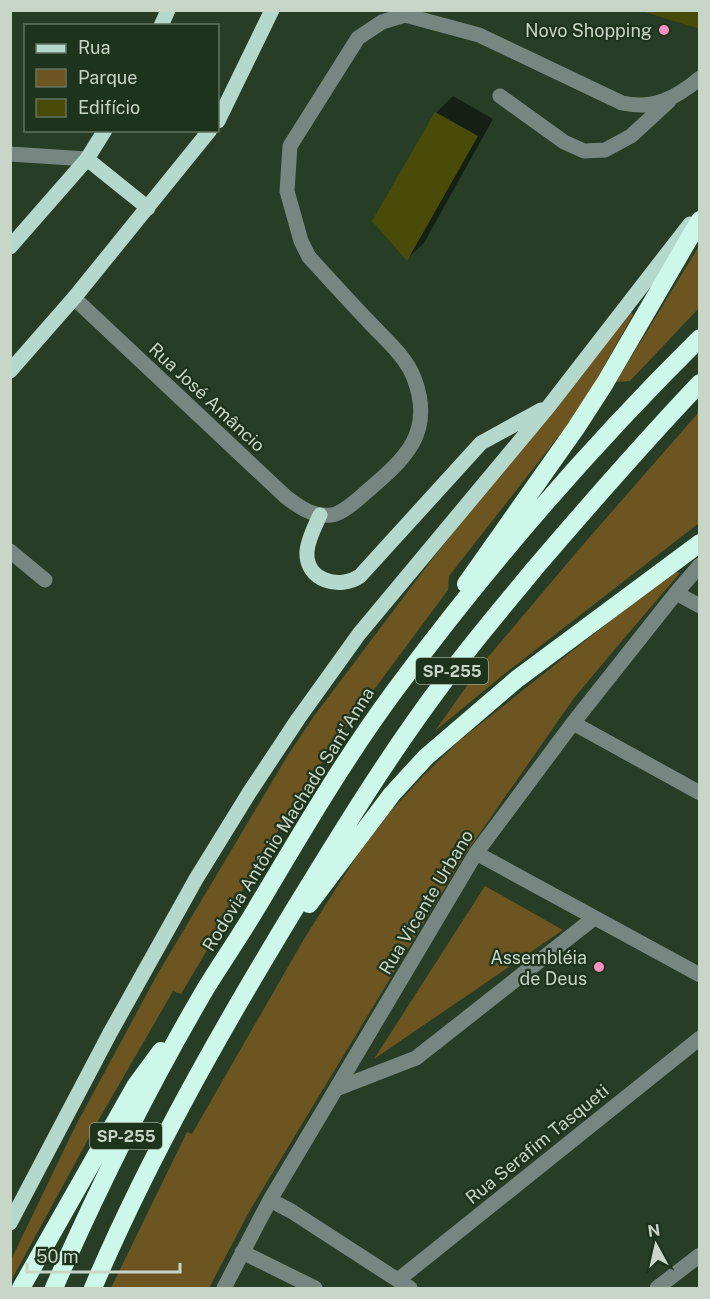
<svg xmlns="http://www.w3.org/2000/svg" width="710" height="1299" viewBox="0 0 710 1299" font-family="'Public Sans',sans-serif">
	<rect width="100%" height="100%" fill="#273d26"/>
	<path fill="#6d5522" d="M699,246v62l-69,73 -14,1z
		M630,309l3,6 -43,76 -24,36 -117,149 -1,14 -104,140 -52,77 -111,187 -8,-3 -75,130 -87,160 -1,-19 65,-135 82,-152 131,-220 26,-39 116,-154z
		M699,412v111l-196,152 -68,56 48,-68 98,-116z
		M673,571l7,2 -65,76 -41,49 -108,155 -216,357 -41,78h-98l76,-156 5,2 112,-195 52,-82 34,-45 33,-36 36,-35z
		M485,886l78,44 -189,129z"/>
	<path fill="#0007" d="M453,96l40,23 -69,124 -17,16 29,-146z"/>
	<path fill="#484c08" d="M641,10h59v19l-59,-18z
		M435,112l43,24 -71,125 -35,-40z"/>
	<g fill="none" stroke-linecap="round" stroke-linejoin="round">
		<path stroke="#768781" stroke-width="15" d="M500,96l64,46 20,9 21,-1 26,-14 38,-35
			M10,154l77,5
			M74,298l212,199c13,10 27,20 45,18 11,-1 26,-15 34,-22 40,-34 70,-60 49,-115 -8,-21 -28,-38 -43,-54 -21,-22 -41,-44 -62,-67l-8,-16 -14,-50 3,-45 68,-108 24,-16 23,-7 74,20 143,68c32,7 54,-5 78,-25
			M10,551l35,29
			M676,593l24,13
			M573,723l127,70
			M476,853l224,122
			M336,1089l80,-31 178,-140
			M270,1200l21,11 119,77
			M242,1252l73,36
			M398,1280l302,-242
			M224,1288l46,-88 206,-347 97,-130 103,-130 24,-28
			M657,1288l43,-33"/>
		<path stroke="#b4d8cc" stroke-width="15" d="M161,26l7,-16
			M218,121l54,-111
			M87,159l61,49
			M10,247l77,-88 18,-29
			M10,371l64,-73 136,-168
			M320,515c-5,11 -12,24 -13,36 -2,30 33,39 53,25l121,-133 60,-33
			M10,1223l100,-190 86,-154 53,-86 49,-74 61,-85 190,-228 141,-182"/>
		<path stroke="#cdf8e9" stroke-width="18" d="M466,584l110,-156 29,-45 95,-163
			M309,904l83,-110 34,-37 91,-78 183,-136
			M21,1288l115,-203 25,-34
			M54,1288c45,-102 95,-203 152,-300 16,-26 34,-52 50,-79 44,-74 88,-150 140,-220 92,-124 194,-242 304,-351
			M93,1288c56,-131 127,-256 201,-378 47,-77 94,-154 148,-226 29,-40 62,-78 93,-116 54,-63 108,-125 165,-185"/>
	</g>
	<g fill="#fd8ebf" stroke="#1d331c" stroke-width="2">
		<circle cx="664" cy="30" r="6"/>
		<circle cx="599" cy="967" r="6"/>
	</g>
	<g text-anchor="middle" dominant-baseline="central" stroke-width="4.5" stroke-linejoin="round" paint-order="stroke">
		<g fill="#1d331c" stroke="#95a594" stroke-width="1.5">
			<rect x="416" y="658" width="72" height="26" rx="4.5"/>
			<rect x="90" y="1123" width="72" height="26" rx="4.5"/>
		</g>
		<g font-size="16" font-weight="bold" fill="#c8d6c7">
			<text x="452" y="671">SP-255</text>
			<text x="126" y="1136">SP-255</text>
		</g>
		<g font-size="18" fill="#c8d6c7" stroke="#1d331c" text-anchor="end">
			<text x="652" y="30">Novo Shopping</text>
			<text x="587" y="957">Assembléia<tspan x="587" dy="21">de Deus</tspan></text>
		</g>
		<g font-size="18" fill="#c8d6c7" stroke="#1d331c">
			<text transform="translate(207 397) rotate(43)">Rua José Amâncio</text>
			<text transform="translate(288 819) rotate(-58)">Rodovia Antônio Machado Sant'Anna</text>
			<text transform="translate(426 902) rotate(-59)">Rua Vicente Urbano</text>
			<text transform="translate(537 1144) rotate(-39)">Rua Serafim Tasqueti</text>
		</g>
	</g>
	<rect width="710" height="1299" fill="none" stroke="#c8d6c7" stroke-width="24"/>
	<rect x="24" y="24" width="195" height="108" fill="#1d331c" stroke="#617460" stroke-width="1.5"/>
	<rect x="36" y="44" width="30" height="9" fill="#b4d8cc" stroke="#617460" stroke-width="1.5"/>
	<text x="78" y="54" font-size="18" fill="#c8d6c7">Rua</text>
	<rect x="36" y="69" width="30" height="18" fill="#6d5522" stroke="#617460" stroke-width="1.5"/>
	<text x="78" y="84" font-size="18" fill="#c8d6c7">Parque</text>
	<rect x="36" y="99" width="30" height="18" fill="#484c08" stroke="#617460" stroke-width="1.5"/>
	<text x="78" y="114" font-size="18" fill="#c8d6c7">Edifício</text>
	<g transform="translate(656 1245) rotate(352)" stroke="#1d331c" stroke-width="4.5" paint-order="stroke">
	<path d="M0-4.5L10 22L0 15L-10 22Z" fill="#c8d6c7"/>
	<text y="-9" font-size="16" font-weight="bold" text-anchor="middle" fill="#c8d6c7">N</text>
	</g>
	<path d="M27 1263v9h153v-9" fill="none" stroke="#c8d6c7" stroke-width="3"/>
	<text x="36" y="1263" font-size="18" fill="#c8d6c7" stroke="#1d331c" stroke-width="4.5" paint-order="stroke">50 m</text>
</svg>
